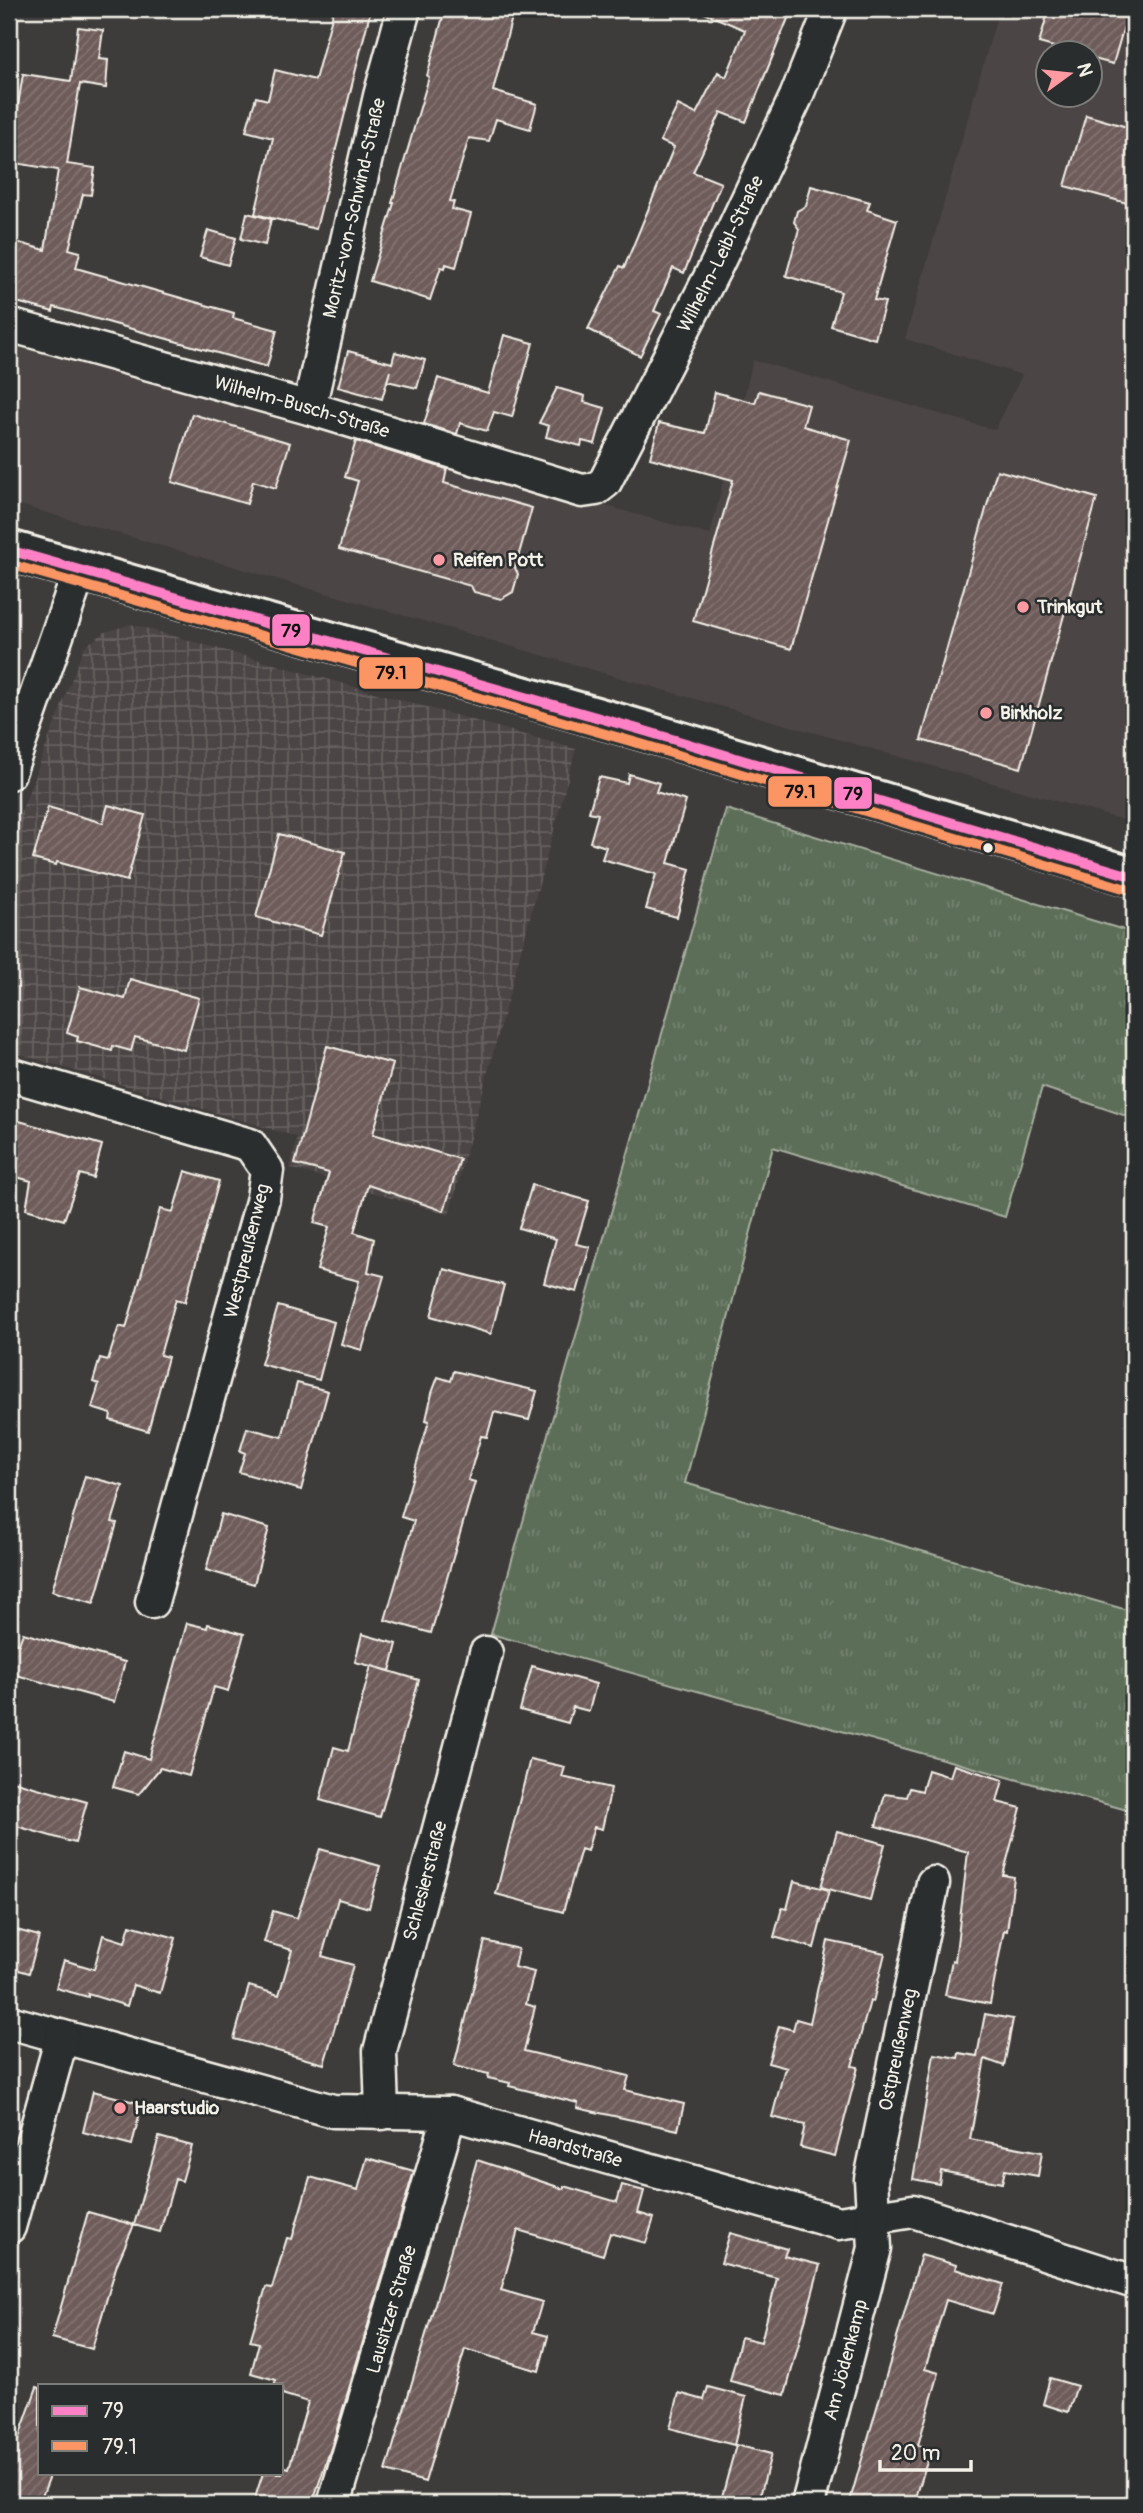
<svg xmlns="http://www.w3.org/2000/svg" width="1143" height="2513" viewBox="0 0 1143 2513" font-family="Pangolin,sans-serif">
	<defs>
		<pattern id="industrial-grid" width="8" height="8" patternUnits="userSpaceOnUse" patternTransform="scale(1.75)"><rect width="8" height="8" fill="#4c4544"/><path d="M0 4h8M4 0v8" fill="none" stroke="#66605f"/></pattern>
		<pattern id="grass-tufts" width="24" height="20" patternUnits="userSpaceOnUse" patternTransform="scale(1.75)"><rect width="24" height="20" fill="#5c6e58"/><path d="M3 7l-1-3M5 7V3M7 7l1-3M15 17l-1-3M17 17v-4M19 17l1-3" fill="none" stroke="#748370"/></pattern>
		<pattern id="building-hatch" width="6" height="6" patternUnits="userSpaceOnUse" patternTransform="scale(1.75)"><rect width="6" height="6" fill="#6e5b5a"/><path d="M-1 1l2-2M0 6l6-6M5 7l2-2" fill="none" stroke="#837372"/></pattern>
	</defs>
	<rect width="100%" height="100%" fill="#3e3b3b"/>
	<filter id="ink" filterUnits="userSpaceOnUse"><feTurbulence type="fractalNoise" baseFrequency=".0143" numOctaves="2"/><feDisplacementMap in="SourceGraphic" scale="14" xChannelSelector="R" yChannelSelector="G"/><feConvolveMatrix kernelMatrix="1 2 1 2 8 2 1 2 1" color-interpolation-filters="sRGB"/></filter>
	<g filter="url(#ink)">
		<path fill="#4c4544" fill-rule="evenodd" d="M999,9h135v814l-471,-133 -654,-188v-164l701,197 43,-175 242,70 27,-55 -117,-36zM1048,52h42v42h-42z"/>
		<path fill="url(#industrial-grid)" d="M131,624l445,125 -127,466 -159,-47 7,-31 -288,-86v-208l75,-196 21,-15z"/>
		<path fill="url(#grass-tufts)" stroke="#a8b0a0" stroke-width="2" d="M726,809l408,124v179l-2,6 -90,-31 -37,130 -232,-70 -88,336 449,129v200l-643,-178z"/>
		<path fill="url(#building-hatch)" stroke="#f4f1e8" stroke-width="2" d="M334,9h37l-55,220 -61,-15 18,-76 -27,-7 10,-34 12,3 7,-30 40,10z
			M445,9h69l-21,82 44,13 -7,25 -34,-10 -7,22 -20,-3 -19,63 4,1 -2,7 19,5 -15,53 -10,-3 -1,4 -4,-1 -11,33 -60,-19 24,-78h-2l37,-126 -2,-1z
			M695,9h76l18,7 -43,106 -25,-10 -28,60 28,11 -37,90 -11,-5 -19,43 7,3 -21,42 -52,-27 32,-63 4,2 50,-121 -14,-6 18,-36 18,9 22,-42 8,5 19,-47z
			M1049,9h80l-16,55 -23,-6v-6h-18l-33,-9z
			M78,27l25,3 -4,29 9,1 -2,28 -26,-4 -13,80 28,4 -4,27 -8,-1 -14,55 11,3 -4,16 158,45 -1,5 44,12 -10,37 -213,-60 -1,5 -3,-1 -41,-11v-60l36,10 13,-80 -49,-8 14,-88 48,7z
			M1086,115l48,14v76l-69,-19z
			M811,186l59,16 -3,8 30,10 -23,80 11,2 -10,37 -44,-13 10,-34 -55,-16 13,-47 -5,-7 3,-11 9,-5z
			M247,213l24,6 -6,26 -24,-6z
			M208,230l28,8 -8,27 -28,-8z
			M504,335l29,8 -21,74 -18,-5 -7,19 -27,-8 -3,11 -33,-10 14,-46 50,15z
			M348,351l44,12 3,-11 30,8 -8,28 -30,-7 3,-10 -8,28 -44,-12z
			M557,388l28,8 -1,6 21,6 -10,36 -13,-3 -1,5 -35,-9 3,-11 -10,-3z
			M759,391l50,14 -6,21 48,14 -60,209 -98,-28 40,-141 -83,-22 9,-35 46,10 10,-41 40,11z
			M192,414l98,29 -14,45 -23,-7 -6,23 -75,-22z
			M356,441l91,28 -3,14 88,25 -17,60 3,6 -5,18 -12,7 -27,-7 -3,-6 -132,-37 19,-68 -13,-4z
			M997,470l100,28 -76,270 -100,-28z
			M629,774l30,9 -3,9 30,9 -18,62 22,6 -13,48 -31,-8 10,-35 -54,-15 4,-12 -16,-5 8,-28 -9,-2 10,-35 28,6z
			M108,805l37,10 -18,66 -70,-19 -1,3 -23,-6 15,-52 55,16z
			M279,834l66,18 -24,83 -65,-18z
			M130,979l69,19 -15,52 -49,-13 -4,14 -18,-5 -1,5 -35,-10 1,-4 -11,-4 13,-46 45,12z
			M327,1046l66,18 -20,70 87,25 -16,52 -76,-26 -14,47 20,7 -6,33 16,4 -22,74 -21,-6 18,-63 -42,-11 12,-43 -15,-4 15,-50 -34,-9z
			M9,1118l93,27 -9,33 -13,-4 -16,46 -38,-11 5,-28 -18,-5 6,-19 -10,-3z
			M185,1171l34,10 -34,121 -9,-3 -16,56 8,2 -20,74 -38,-11 1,-6 -19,-6 7,-24 -6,-2 7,-24 8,2 11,-34 7,2 34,-119 13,3z
			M532,1185l57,16 -13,43 14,3 -13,45 -33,-9 12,-44 -37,-11z
			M444,1269l60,16 -13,49 -60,-18z
			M278,1306l56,16 -15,58 -58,-16z
			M454,1371l83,20 -8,29 -35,-8 -7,25 -6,-1 -13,44 7,2 -44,151 -46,-13 29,-99 -13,-4 28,-96 -3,-1 6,-27 6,-16 13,4z
			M297,1383l31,8 -27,99 -62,-18 6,-19 -5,-2 7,-23 35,9z
			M85,1476l38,10 -11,36 5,1 -23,80 -42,-12z
			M221,1514l48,14 -15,56 -48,-14z
			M187,1623l20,5 1,-4 36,10 -16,57 -14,-4 -25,89 -29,-8 -21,26 -26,-7 11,-36 25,8z
			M23,1633l102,29 -11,40 -105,-29v-32l10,3z
			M362,1634l35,10 -7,27 -18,-5 47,14 -39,137 -60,-17 14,-53 14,4 23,-85 -16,-4z
			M532,1666l64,18 -7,27 -16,-4 -5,16 -48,-13z
			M530,1759l35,8 -3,10 49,11 -9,41 -8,-2 -7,24 -6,-2 -18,63 -67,-18z
			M954,1765l49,15 -6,22 24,6 -18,67 11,2 -7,54 -3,-1 -14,74 -45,-9 7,-35 3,1 13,-109 -92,-26 9,-32 22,3 3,-9 12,3 6,-21 22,7z
			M9,1780l78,22 -12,41 -66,-19z
			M837,1831l48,13 -15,56 -49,-13z
			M320,1849l60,17 -11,42 -31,-9 -16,57 31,9 -29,99 -90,-25 15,-53 30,9 13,-45 -28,-8 9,-31 24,7z
			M794,1881l35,9 -15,58 -40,-11 8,-29 5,1z
			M130,1925l46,13 -16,55 -27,-8 -6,21 -39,-12v3l-32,-9 8,-28 30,9 9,-34 22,7z
			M9,1928l30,8 -10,37 -20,-6z
			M485,1941l33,8 -4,18 20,5 -8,32 9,3 -11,44 105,25 -4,14 59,14 -6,26 -101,-22 1,-5 -69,-17 1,-3 -22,-5 1,-4 -35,-8z
			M828,1941l57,12 -12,49 -3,-1 -18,65 6,1 -23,89 -35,-9 5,-22 -33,-8 12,-46 3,-3 -19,-5 11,-37 14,4 3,-11 14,4z
			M985,2014l28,5 -9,47 -19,-7 -15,80 72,13 -4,24 -33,-6 -3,13 -61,-12 -2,13 -26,-5 21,-125 24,4 1,-5 18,3z
			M93,2091l49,13 -10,41 -49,-13z
			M159,2137l33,9 -10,35 -7,-2 -15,53 -26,-7z
			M367,2158l47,13 -81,271 -21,62h-59l10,-31h19v-7l7,2 19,-66 -26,-8v-9h-8l2,-5 -25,-7 8,-30 -9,-2 16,-54 6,1 15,-50 5,1 18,-62 48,13z
			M477,2160l87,29v-3l53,16 5,-17 22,6 -6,22 16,5 -8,25 -36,-10 -7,22 -85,-25 -17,60 41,12 -9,30 15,4 -9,35 -74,-22 -40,133 -39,-11z
			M88,2212l46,13 -17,39 -25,85 -40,-11z
			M730,2233l57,16 -3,7 36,9 -35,130 -55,-14 11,-44 20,5 16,-64 -56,-15z
			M921,2255l35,10 -1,4 48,15 -10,30 -47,-14 -21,69 14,4 -21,72 13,4 -17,55h-65z
			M1050,2378l27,8 -9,26 -25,-8z
			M37,2387l3,1v85h11l-12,31h-30v-39z
			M708,2387l38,10 -12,48 -64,-17 9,-35 25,7z
			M736,2445l35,9 -13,50h-38z"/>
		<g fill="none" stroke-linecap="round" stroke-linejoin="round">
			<defs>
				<g id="minor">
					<path id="s1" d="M9,325l300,83 273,83 14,-2 9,-7 112,-218 79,-167 35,-88"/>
					<path id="s2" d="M309,408l71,-312 24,-87"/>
					<path d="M9,773l71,-203"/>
					<path d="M9,1074l241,71 17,25 -4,28 -111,404"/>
					<path id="s3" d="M9,2022l324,89 117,2 389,110 74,-12 221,71"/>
					<path id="s4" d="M382,2113l-2,-62 106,-398"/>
					<path d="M9,2227l53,-190"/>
					<path id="s5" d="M334,2504l116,-391"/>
					<path id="s6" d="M808,2504l67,-256 -4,-69 62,-296"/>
				</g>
				<path id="secondary" d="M9,550l636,181 489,146"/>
			</defs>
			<use href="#minor" stroke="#f4f1e8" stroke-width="37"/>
			<use href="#secondary" stroke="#f4f1e8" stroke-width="44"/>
			<use href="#minor" stroke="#2a2d2e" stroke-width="32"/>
			<use href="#secondary" stroke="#2a2d2e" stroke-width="38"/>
			<defs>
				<path id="bus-1" d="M9,550l636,181 489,146"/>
				<path id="bus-2" d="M9,564l632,180 489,146"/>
			</defs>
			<use href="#bus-1" stroke="#2a2d2e" stroke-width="16"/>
			<use href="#bus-2" stroke="#2a2d2e" stroke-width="16"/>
			<use href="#bus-1" stroke="#ff80c5" stroke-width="10"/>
			<use href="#bus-2" stroke="#fb9564" stroke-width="10"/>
		</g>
	</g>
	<g fill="#ff9aa2" stroke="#2a2d2e" stroke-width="2.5">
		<circle cx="439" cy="560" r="7"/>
		<circle cx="1023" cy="607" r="7"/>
		<circle cx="986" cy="713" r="7"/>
		<circle cx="120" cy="2108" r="7"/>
	</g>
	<circle fill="#f4f1e8" stroke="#2a2d2e" stroke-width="2.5" cx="988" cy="848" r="6"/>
	<g text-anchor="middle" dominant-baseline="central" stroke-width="5" stroke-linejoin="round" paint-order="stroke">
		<g font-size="19" fill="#f4f1e8" stroke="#2a2d2e">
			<text stroke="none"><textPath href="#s2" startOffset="205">Moritz-von-Schwind-Straße</textPath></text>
			<text stroke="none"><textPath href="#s1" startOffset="878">Wilhelm-Leibl-Straße</textPath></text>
			<text stroke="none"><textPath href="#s1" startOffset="304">Wilhelm-Busch-Straße</textPath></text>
			<text transform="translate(247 1251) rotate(-76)">Westpreußenweg</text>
			<text stroke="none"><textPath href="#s4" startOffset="238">Schlesierstraße</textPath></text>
			<text stroke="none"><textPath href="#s6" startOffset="466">Ostpreußenweg</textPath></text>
			<text stroke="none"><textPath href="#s3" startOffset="583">Haardstraße</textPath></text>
			<text stroke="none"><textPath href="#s5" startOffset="203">Lausitzer Straße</textPath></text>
			<text stroke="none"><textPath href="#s6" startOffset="149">Am Jödenkamp</textPath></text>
		</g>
		<g font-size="19" font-weight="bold" fill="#f4f1e8" stroke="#2a2d2e" text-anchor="start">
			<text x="453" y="560">Reifen Pott</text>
			<text x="1037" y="607">Trinkgut</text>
			<text x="1000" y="713">Birkholz</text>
			<text x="134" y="2108">Haarstudio</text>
		</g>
	</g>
	<g stroke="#2a2d2e" stroke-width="2.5">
		<rect x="271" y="613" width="40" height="34" rx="7" fill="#ff80c5"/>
		<rect x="358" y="656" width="66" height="34" rx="7" fill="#fb9564"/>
		<rect x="767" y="775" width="66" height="33" rx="7" fill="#fb9564"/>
		<rect x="833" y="776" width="40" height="34" rx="7" fill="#ff80c5"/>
	</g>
	<g font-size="19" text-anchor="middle" font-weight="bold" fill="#111">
		<text x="291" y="637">79</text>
		<text x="391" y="679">79.1</text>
		<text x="800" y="798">79.1</text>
		<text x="853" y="800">79</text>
	</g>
	<rect width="1143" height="2513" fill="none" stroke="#2a2d2e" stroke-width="35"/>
	<rect x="18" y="18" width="1108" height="2478" fill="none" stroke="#f4f1e8" stroke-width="2.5" filter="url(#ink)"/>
	<rect x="38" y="2384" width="245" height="91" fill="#2a2d2e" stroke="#7b7b78" stroke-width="2"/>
	<rect x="52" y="2406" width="35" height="10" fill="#ff80c5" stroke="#7b7b78" stroke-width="2"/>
	<text x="102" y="2418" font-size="21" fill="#f4f1e8">79</text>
	<rect x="52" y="2441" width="35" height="10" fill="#fb9564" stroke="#7b7b78" stroke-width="2"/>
	<text x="102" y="2454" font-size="21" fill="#f4f1e8">79.1</text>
	<g transform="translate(1069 74) rotate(75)"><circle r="33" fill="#2a2d2e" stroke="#7b7b78" stroke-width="2"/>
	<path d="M0-5L12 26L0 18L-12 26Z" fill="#ff9aa2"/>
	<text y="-10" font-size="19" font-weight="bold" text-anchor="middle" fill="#f4f1e8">N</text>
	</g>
	<path d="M880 2460v10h91v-10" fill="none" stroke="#f4f1e8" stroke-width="3.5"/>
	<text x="891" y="2460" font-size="21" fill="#f4f1e8" stroke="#2a2d2e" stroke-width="5" paint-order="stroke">20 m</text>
</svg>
